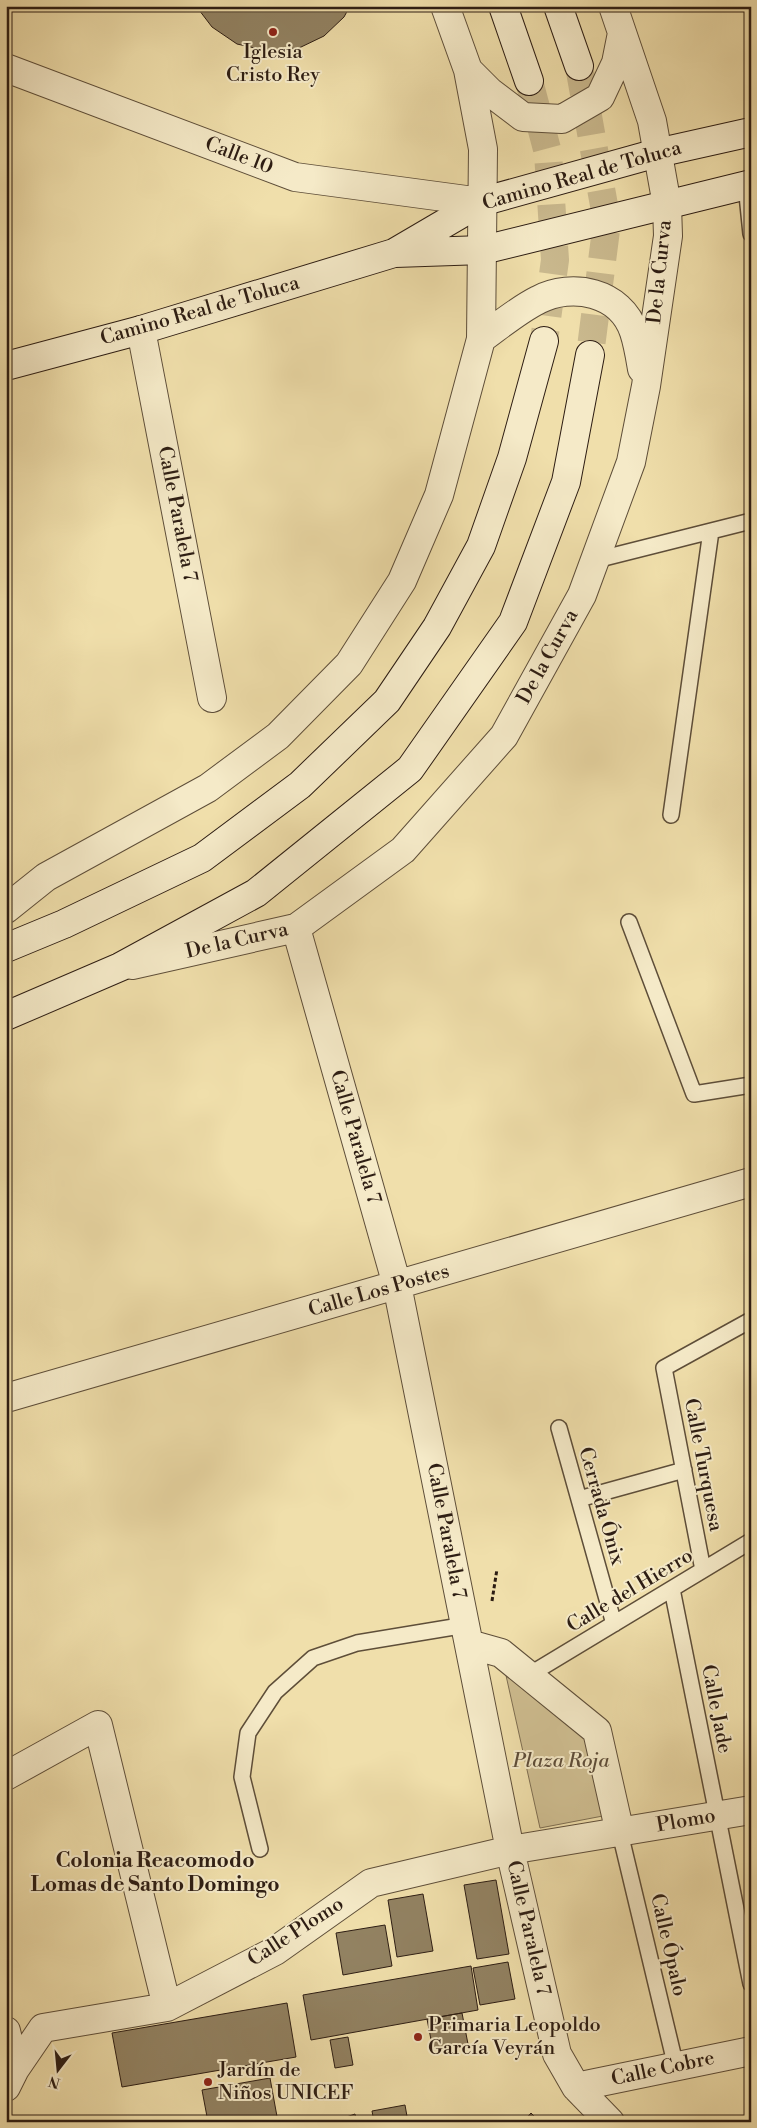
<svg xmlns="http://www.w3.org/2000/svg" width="757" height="2128" viewBox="0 0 757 2128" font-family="'Libre Bodoni',serif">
	<rect width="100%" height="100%" fill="#f0dfab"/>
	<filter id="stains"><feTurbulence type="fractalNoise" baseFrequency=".004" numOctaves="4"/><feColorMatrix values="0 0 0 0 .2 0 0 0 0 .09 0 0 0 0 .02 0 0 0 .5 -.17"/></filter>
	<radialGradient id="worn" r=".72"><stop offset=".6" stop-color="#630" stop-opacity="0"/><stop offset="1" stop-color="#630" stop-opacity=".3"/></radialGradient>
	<path fill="#cfbe91" stroke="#7e6e52" d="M503,1662l89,74 16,79 -68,13z"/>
	<path fill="#928262" stroke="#2d1d13" d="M196,6h154l-6,11 -20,19 -25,12 -31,3 -31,-7 -25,-17z
		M496,1880l13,74 -32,5 -13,-74z
		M423,1894l10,57 -36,6 -9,-57z
		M385,1925l7,41 -49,9 -7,-42z
		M508,1962l7,37 -35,6 -7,-37z
		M471,1966l7,44 -167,30 -8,-45z
		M287,2003l9,54 -174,30 -10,-54z
		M462,2013l6,31 -35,6 -6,-31z
		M348,2037l5,28 -18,3 -5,-28z
		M270,2078l8,44h-70l-6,-32z
		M405,2105l3,17h-34l-2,-11z
		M531,2113l9,9h-17z
		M355,2114l2,8 -22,-1z"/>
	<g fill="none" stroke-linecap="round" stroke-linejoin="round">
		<path stroke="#c9b88d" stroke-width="28" stroke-dasharray="28 14" stroke-linecap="butt" d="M579,66l28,156 -17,133
			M529,81l19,72 7,107 -11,81"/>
		<defs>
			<path id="service" d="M746,185l5,49
				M596,560l155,-39
				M671,815l40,-284
				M629,922l65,172 57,-9
				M559,1428l55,196
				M579,1499l105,-29
				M703,1570l-39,-202 87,-48
				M672,1589l79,395
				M529,1675l222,-134
				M620,1833l56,234
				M260,1849l-18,-72 6,-44 27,-41 38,-34 44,-15 109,-18"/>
			<path id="minor" d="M141,330l71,368
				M296,928l101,357 113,565 47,204 19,33 34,35
				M6,1398l745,-216
				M469,1644l32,9 96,78 23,102
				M6,1776l92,-51 69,282
				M6,2031l9,38
				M6,2087l9,-18 28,-41 124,-21 108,-56 96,-68 139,-33 241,-40
				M576,2087l175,-36"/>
			<path id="tertiary" d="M6,68l289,109 186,25
				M468,70l22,22 33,25 39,2 38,-22 16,-34 6,-30
				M481,339c18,-13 37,-29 57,-39 34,-18 83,-8 96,32 4,12 6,25 8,37
				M6,909l40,-32 162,-89 70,-52 71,-72 53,-83 37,-86 42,-156 2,-190 -15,-79 -23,-64
				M132,965l164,-37 107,-78 101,-114 78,-141 49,-133 15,-76 22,-150 -1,-31 -15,-84 -39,-115"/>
			<path id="secondary" d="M503,6l26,75
				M558,6l21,60
				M395,253l88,-3 268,-66
				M6,366l135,-36 253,-77 87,-51 176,-49 94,-21
				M6,948l58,-24 138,-66 98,-73 87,-84 50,-74 44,-81 31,-88 32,-117
				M6,1016l114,-49 136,-74 154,-124 103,-147 53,-140 24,-127"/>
		</defs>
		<use href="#service" stroke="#5e4e39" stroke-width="18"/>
		<use href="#minor" stroke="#5e4e39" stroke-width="30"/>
		<use href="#tertiary" stroke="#5e4e39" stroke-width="30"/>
		<use href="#secondary" stroke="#2d1d13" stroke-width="30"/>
		<path stroke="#2d1d13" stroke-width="3" stroke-dasharray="4 2.5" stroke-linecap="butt" d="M492,1601l5,-32"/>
		<use href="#service" stroke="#f5eac8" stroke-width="15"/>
		<use href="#minor" stroke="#f5eac8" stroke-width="28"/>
		<use href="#tertiary" stroke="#f5eac8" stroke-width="28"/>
		<use href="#secondary" stroke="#f5eac8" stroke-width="28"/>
	</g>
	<g fill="#8f2418" stroke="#f5eac8" stroke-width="2">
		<circle cx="273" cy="32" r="5"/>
		<circle cx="418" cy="2037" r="5"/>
		<circle cx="208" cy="2082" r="5"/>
	</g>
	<g text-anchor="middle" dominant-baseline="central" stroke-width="4" stroke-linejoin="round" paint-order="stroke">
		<g font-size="20" fill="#2d1d13" stroke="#f5eac8" text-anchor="start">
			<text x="273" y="52" text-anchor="middle">Iglesia<tspan x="273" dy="23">Cristo Rey</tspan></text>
			<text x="428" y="2025">Primaria Leopoldo<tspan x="428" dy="23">García Veyrán</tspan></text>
			<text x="218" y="2070">Jardín de<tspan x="218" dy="23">Niños UNICEF</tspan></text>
		</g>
		<g font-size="20" fill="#2d1d13" stroke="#f5eac8">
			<text transform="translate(239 156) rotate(21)">Calle 10</text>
			<text transform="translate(582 176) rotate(-16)">Camino Real de Toluca</text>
			<text transform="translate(660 272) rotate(-84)">De la Curva</text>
			<text transform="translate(200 311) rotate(-16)">Camino Real de Toluca</text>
			<text transform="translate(177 514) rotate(79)">Calle Paralela 7</text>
			<text transform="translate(548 657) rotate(-61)">De la Curva</text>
			<text transform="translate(237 941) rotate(-13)">De la Curva</text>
			<text transform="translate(355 1137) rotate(74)">Calle Paralela 7</text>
			<text transform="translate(379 1291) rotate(-16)">Calle Los Postes</text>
			<text transform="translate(703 1465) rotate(79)">Calle Turquesa</text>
			<text transform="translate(601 1506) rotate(74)">Cerrada Ónix</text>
			<text transform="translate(446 1531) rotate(79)">Calle Paralela 7</text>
			<text transform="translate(630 1591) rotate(-31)">Calle del Hierro</text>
			<text transform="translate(716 1709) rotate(79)">Calle Jade</text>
			<text transform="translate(686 1821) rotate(-10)">Plomo</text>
			<text transform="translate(528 1928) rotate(77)">Calle Paralela 7</text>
			<text transform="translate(296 1932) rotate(-33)">Calle Plomo</text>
			<text transform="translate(668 1945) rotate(77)">Calle Ópalo</text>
			<text transform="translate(663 2069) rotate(-12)">Calle Cobre</text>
		</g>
		<g font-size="20" font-style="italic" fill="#5e4d39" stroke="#f5eac8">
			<text x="561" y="1761">Plaza Roja</text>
		</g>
		<g font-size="21" font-weight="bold" fill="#2d1d13" stroke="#f5eac8">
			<text x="155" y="1861">Colonia Reacomodo<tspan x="155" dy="24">Lomas de Santo Domingo</tspan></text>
		</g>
	</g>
	<rect width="757" height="2128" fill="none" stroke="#f0dfab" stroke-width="25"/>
	<rect x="8" y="8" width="742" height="2113" fill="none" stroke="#2d1d13" stroke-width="2.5"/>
	<rect x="12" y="12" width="732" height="2103" fill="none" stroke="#2d1d13"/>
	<g transform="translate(58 2070) rotate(196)" stroke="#f5eac8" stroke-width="4" paint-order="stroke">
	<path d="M0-4L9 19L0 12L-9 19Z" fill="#2d1d13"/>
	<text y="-8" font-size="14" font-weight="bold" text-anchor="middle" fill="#2d1d13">N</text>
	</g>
	<rect width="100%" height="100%" filter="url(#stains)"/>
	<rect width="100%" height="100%" fill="url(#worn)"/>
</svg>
